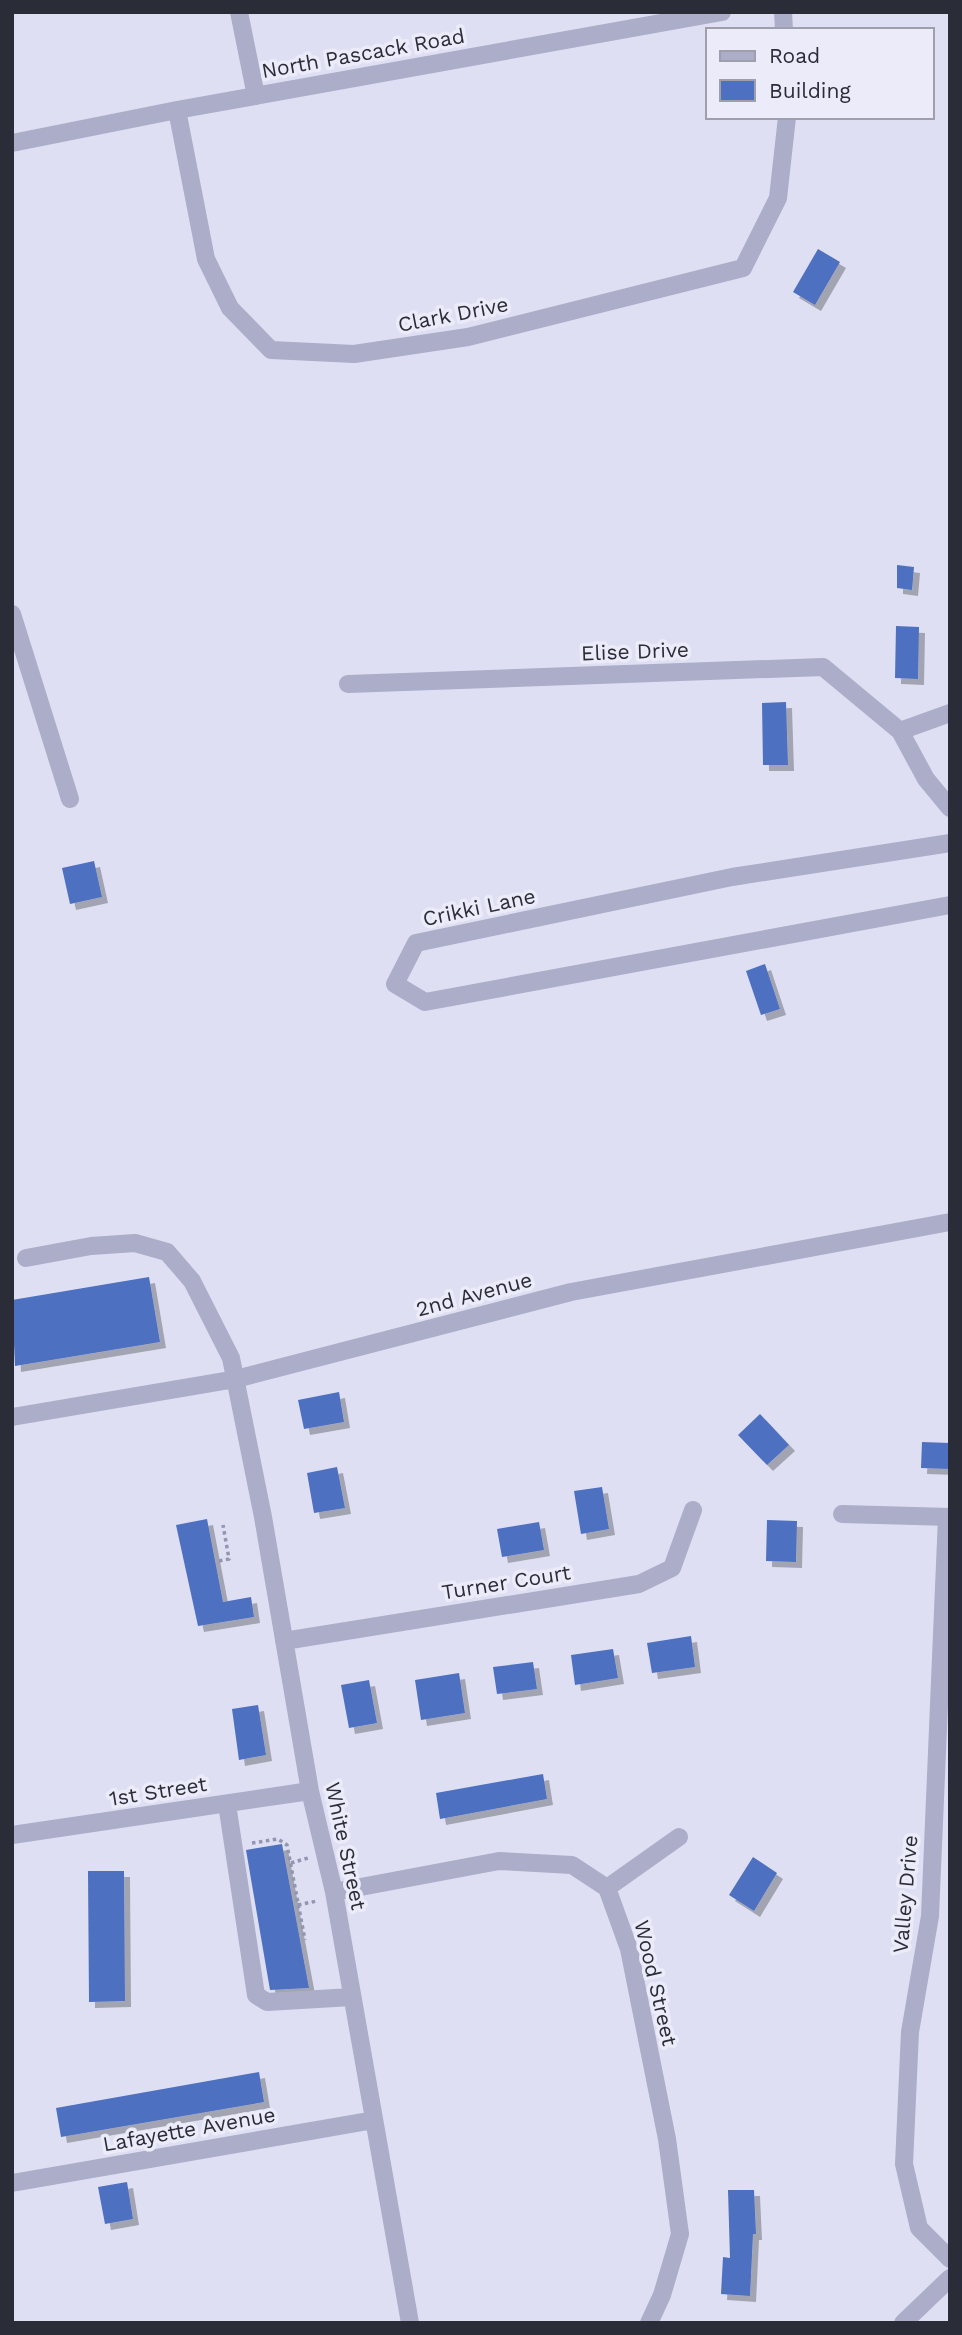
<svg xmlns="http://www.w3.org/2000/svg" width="962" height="2335" viewBox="0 0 962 2335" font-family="'Work Sans',sans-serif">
	<defs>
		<filter id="shadow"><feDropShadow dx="6" dy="6" stdDeviation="0" flood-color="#0004"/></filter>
	</defs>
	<rect width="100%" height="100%" fill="#dedff2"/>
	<path fill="#4e70c0" filter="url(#shadow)" d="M818,249l22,13 -25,43 -22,-13z
		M897,565l17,2 -2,23 -15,-2z
		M896,626l23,1 -1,52 -23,-1z
		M786,702l2,63h-25l-1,-62z
		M94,861l8,36 -32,7 -8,-36z
		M765,964l15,45 -19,6 -15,-44z
		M149,1277l11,65 -145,24 -3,-66z
		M339,1392l5,30 -40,7 -6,-29z
		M760,1414l29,31 -22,20 -29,-30z
		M922,1442l28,1v26l-29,-1z
		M337,1467l8,41 -31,5 -7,-40z
		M602,1487l7,42 -28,5 -7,-43z
		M207,1519l16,83 28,-5 3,20 -56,9 -22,-101z
		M767,1520l30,1 -1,41 -30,-1z
		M539,1522l5,28 -42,7 -5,-28z
		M691,1636l4,31 -43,6 -5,-30z
		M613,1649l5,29 -43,7 -4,-30z
		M533,1662l4,27 -40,5 -4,-27z
		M459,1673l6,40 -44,7 -6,-40z
		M369,1680l8,43 -28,5 -8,-43z
		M258,1705l8,50 -27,5 -7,-51z
		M543,1774l4,25 -107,20 -4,-26z
		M282,1844l27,144 -39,2 -24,-140z
		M753,1857l24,16 -23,38 -25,-16z
		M88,1871h36l1,130 -36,1z
		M259,2072l5,30 -203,35 -5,-29z
		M127,2182l6,37 -28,5 -7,-37z
		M728,2190h26l2,44h-3l-3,62 -29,-2 2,-37 7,1z"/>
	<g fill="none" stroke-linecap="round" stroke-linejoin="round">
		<path stroke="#9396b2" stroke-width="3.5" stroke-dasharray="3.5 3.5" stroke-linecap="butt" d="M219,1561l10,-2 -6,-34
			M252,1843l26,-4 9,6 18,95
			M291,1863l17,-5
			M298,1905l19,-4"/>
		<path stroke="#abadc9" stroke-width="18" d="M239,12l17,84
			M783,12l1,18
			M177,110l29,149 24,49 41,42 83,4 114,-17 275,-69 35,-70 9,-81
			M12,143l165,-33 545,-98
			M12,614l58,185
			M348,684l475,-17 77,64 26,48 24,29
			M900,731l50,-18
			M950,843l-218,34 -316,66 -21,41 30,18 525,-97
			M26,1258l65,-12 44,-3 32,9 25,29 39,77 32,159 47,274 24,101 76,431
			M12,1417l224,-38 335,-87 379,-70
			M842,1514l108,3
			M947,1517l-17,399 -20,116 -6,132 15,64 31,31
			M284,1641l355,-57 33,-16 21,-58
			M227,1804l29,191 11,7 85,-5
			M12,1835l298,-44
			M607,1888l72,-51
			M334,1892l165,-31 73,4 35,23 22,61 38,190 13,95 -18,61 -13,28
			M12,2183l362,-63
			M903,2323l47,-45"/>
	</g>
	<g text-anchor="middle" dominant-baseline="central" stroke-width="7" stroke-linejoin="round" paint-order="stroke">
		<g font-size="21" fill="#2a2d37" stroke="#ebebf9">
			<text transform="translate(363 53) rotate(-10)">North Pascack Road</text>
			<text transform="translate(453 314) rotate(-11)">Clark Drive</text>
			<text transform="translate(635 651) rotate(-2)">Elise Drive</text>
			<text transform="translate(479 907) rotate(-12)">Crikki Lane</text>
			<text transform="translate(474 1294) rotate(-15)">2nd Avenue</text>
			<text transform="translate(506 1582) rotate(-9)">Turner Court</text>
			<text transform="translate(158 1791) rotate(-9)">1st Street</text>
			<text transform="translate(346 1846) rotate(78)">White Street</text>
			<text transform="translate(905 1894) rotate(-85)">Valley Drive</text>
			<text transform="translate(656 1983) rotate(77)">Wood Street</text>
			<text transform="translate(189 2129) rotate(-10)">Lafayette Avenue</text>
		</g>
	</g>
	<rect width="962" height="2335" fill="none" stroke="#2a2d37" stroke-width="28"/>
	<rect x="706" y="28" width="228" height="91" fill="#ebebf9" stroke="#9e9fab" stroke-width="2"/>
	<rect x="720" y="51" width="35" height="10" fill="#abadc9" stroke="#9e9fab" stroke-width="2"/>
	<text x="769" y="63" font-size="21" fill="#2a2d37">Road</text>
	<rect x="720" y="80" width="35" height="21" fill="#4e70c0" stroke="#9e9fab" stroke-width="2"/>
	<text x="769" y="98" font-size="21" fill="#2a2d37">Building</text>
</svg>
